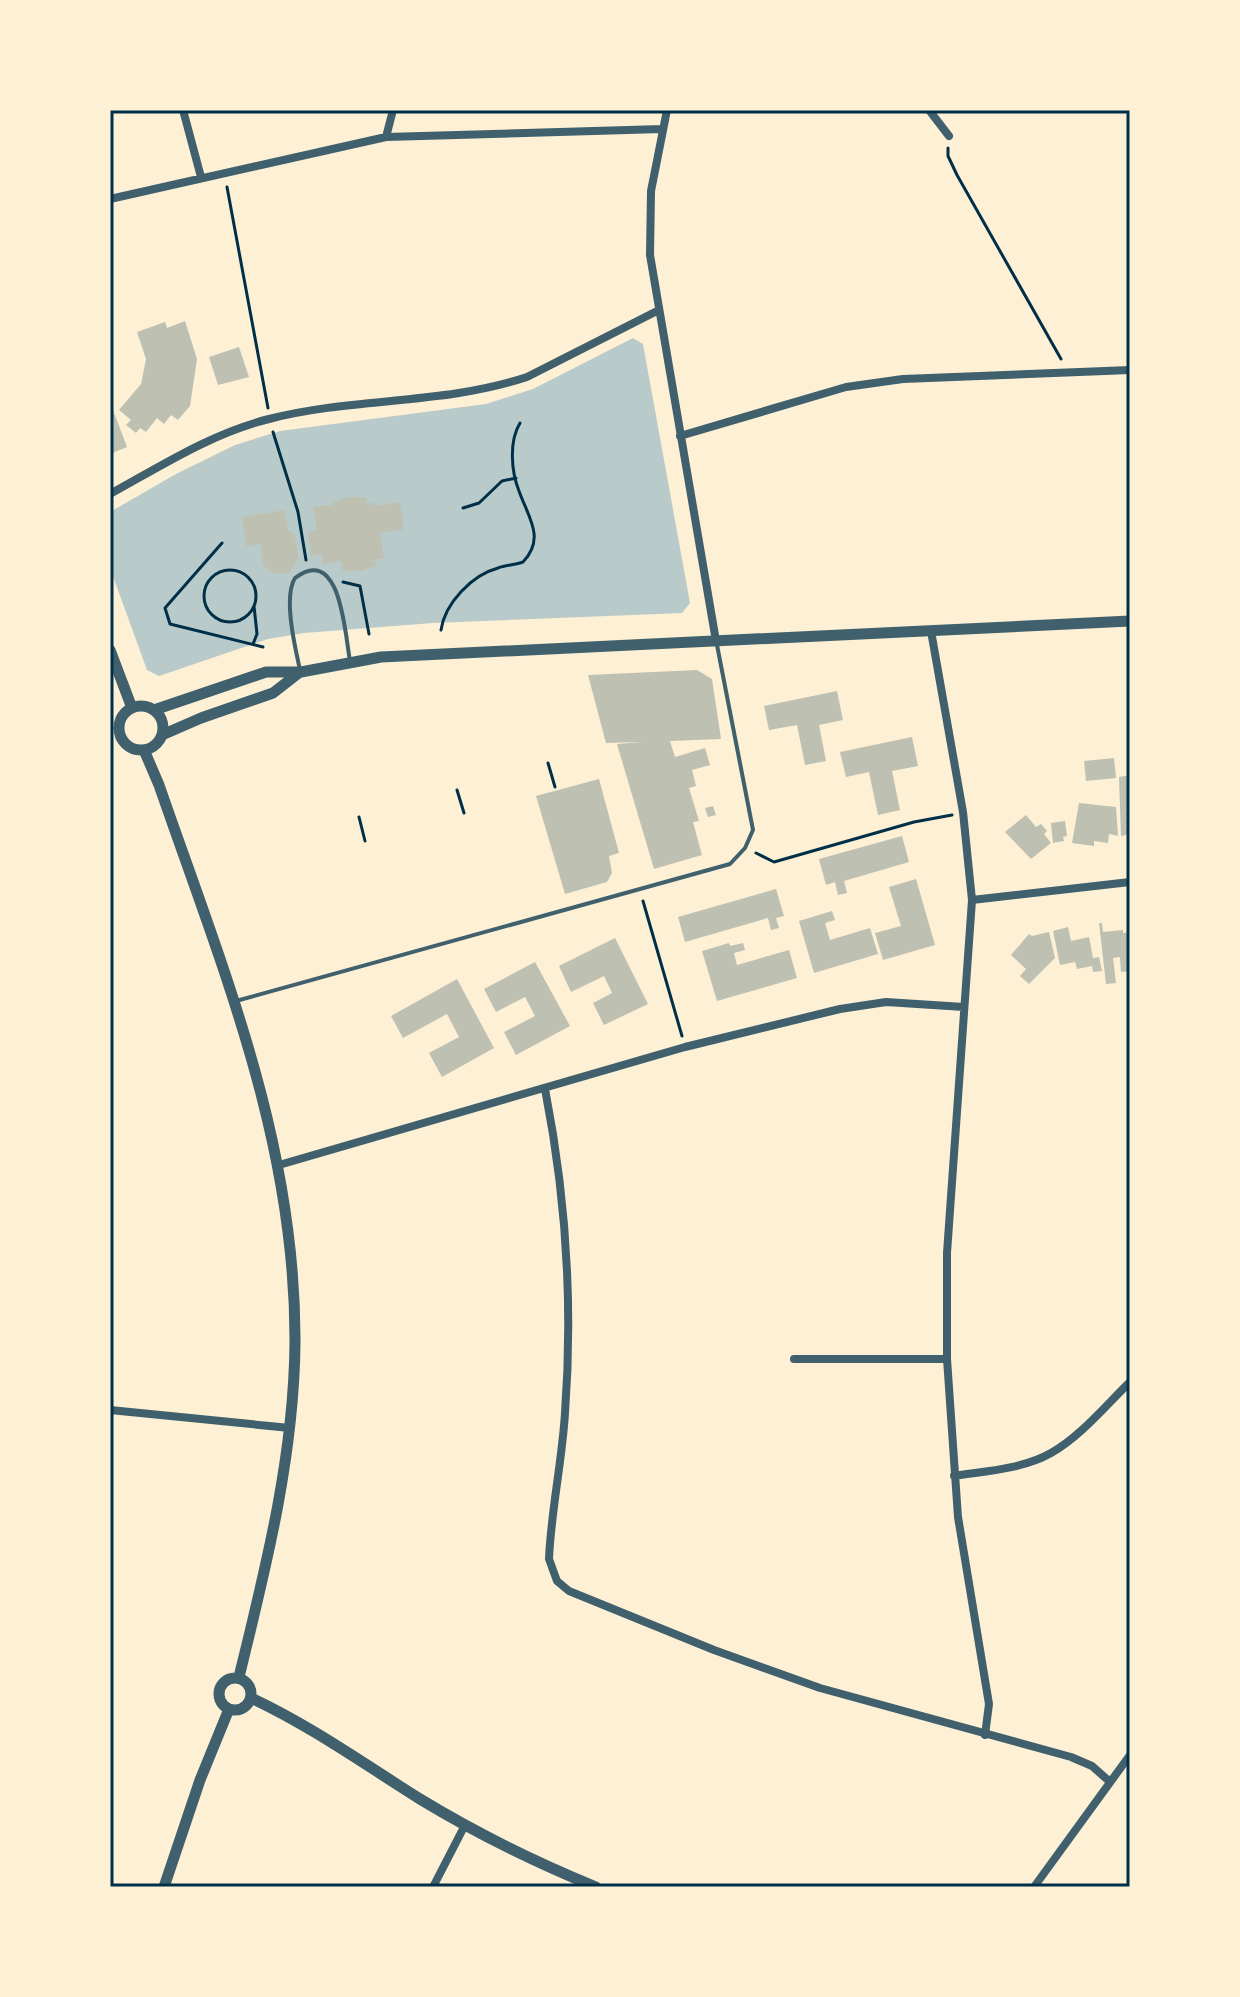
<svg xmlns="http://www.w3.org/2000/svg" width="1240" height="1997" viewBox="0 0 1240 1997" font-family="'Noto Sans',sans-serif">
	<rect width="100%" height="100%" fill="#fdf0d5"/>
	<path fill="#b9caca" d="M633,338l10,6 47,259 -8,10 -249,10 -129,10 -36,6 -109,37 -12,-6 -37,-102v-56l66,-38 59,-29 45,-14 206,-27 47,-15z"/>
	<path fill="#bec0b2" d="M185,321l12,38 -7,47 -12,14 -7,-5 -7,9 -7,-6 -11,14 -6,-4 -4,5 -10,-8 5,-5 -12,-10 22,-26 5,-25 -9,-27 28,-10 2,6z
		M239,347l10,30 -31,8 -9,-28z
		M110,402l17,45 -17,7z
		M349,497h17l1,7 8,-2v4l25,-4 4,27 -24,4 4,25 -9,2 1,6 -16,5h-17l-2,-10 -18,3 -1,-10 -11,2 -4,-24 10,-2 -4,-23 20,-2 -1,-3z
		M285,510l3,20 6,4 3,11 1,15 -8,12 -16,2 -11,-9 -2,-21 -14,3 -5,-30z
		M697,670l15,9 9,60 -51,2 5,16 30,-9 5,17 -18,5 4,16 -7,2 10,33 -6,1 9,33 -48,14 -37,-125 25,-2 -36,1 -18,-68z
		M837,691l6,29 -24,5 7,36 -21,4 -8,-40 -28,5 -5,-24z
		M912,737l6,29 -26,5 8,39 -22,5 -9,-43 -23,5 -6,-25z
		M1114,758l2,20 -30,3 -2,-20z
		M1130,775v59l-9,2 -2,-59z
		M599,779l20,74 -10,3 3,17 -5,9 -42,12 -29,-98z
		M1079,803l37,4 2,29 -9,-2 -1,9 -14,-2v5l-22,-3z
		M713,806l3,9 -8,2 -3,-9z
		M1026,815l10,12 5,-3 6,7 -3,3 7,9 -20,16 -26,-27z
		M1065,821l2,15 -4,1 1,4 -11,2 -2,-20z
		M902,836l7,26 -65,19 3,12 -9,2 -3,-13 -9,3 -7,-26z
		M916,879l19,66 -52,15 -8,-27 26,-7 -12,-39z
		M776,889l8,27 -8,2 3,10 -8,2 -3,-12 -83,24 -7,-25z
		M832,911l3,9 -10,3 5,17 40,-12 8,26 -64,19 -15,-52z
		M1099,923h3l1,9 20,-2v3l7,-1v39l-9,1 -1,-15 -7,1 3,25 -10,1z
		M1068,927l3,14 18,-4 4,21 6,-1 3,14 -9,1 -1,-6 -15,3 -2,-7 -15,3 -7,-34z
		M1049,932l6,26 -26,26 -9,-8 6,-7 -15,-14 18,-21 3,2z
		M615,938l33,66 -44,21 -11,-22 19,-10 -8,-17 -33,16 -12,-26z
		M729,943l1,3 13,-3 2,7 -11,3 3,12 52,-15 8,28 -80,23 -15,-50z
		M535,962l35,64 -54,29 -12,-23 31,-16 -10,-19 -29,15 -12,-23z
		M457,979l37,69 -52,29 -13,-24 30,-16 -12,-23 -44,24 -12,-22z"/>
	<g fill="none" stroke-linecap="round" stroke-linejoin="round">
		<path stroke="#003049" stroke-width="3" d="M948,148v8l9,19 104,184
			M227,187l41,221
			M273,432l25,80 8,48
			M463,508l16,-5 23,-22 14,-3
			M222,543l-57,65 5,16 93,23
			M204 596a26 26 0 1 1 52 0a26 26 0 1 1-52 0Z
			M343,582l17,4 9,48
			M441,630c4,-27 31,-55 57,-62 8,-3 17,-3 25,-6 23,-24 5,-45 -4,-71 -8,-20 -10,-50 1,-68
			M253,644l4,-10 -3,-28
			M548,763l7,24
			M457,790l7,23
			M359,817l6,24
			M756,853l18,9 140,-40 38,-7
			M643,901l39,135"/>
		<path stroke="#3f606c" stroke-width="4" d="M300,670c-5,-23 -17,-73 -5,-92 46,-35 50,57 55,83
			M236,1001l494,-137 15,-16 8,-18 -36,-185"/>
		<path stroke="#3f606c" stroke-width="8" d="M183,110l18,67
			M667,110l-16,81 -1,64 66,386
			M929,110l20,26
			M386,137l7,-27
			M110,199l276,-62 276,-8
			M680,436l166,-49 57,-8 227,-9
			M110,494c51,-28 102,-61 159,-75 85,-22 174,-14 258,-42l132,-67
			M931,631l32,181 9,88 -25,353v106l11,158 31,187 -4,31
			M972,900l158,-18
			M545,1089c21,107 28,216 20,324 -3,49 -14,98 -16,146l8,22 12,10 145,59 106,38 251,69 21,9 17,15
			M279,1165l406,-118 155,-38 46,-7 78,5
			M794,1359h153
			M110,1410l180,18
			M954,1476c32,-5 69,-7 97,-23 30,-17 55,-48 79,-71
			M433,1887l32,-62
			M1034,1887l96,-132"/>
		<path stroke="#3f606c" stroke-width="11" d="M110,650l22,58
			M119 728a22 22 0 1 1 44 0a22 22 0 1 1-44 0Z
			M154,710l112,-38h35l80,-15 749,-36
			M162,735l39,-17 72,-25 27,-21
			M144,750l15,35c64,185 137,358 136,558 -1,113 -29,224 -56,334
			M219 1694a16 16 0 1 1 32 0a16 16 0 1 1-32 0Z
			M251,1698c60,28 113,66 169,101 56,34 115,63 176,88
			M164,1887l36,-107 29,-71"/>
	</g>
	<rect width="1240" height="1997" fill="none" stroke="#fdf0d5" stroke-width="224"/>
	<rect x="112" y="112" width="1016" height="1773" fill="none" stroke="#003049" stroke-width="3"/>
</svg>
